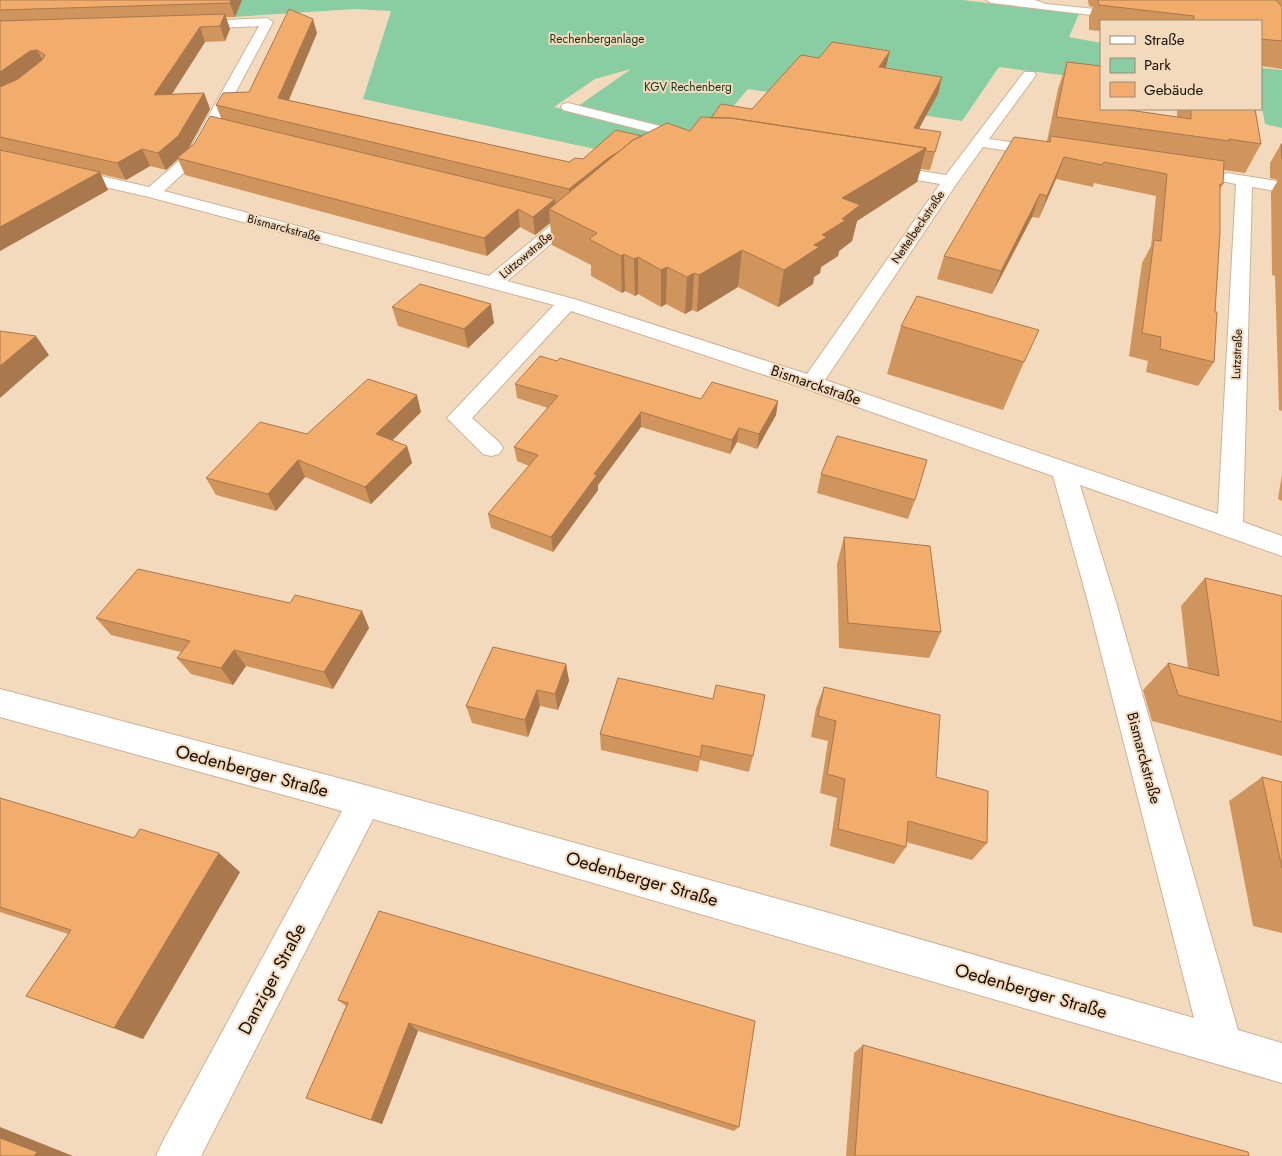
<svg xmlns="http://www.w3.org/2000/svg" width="1282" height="1156" viewBox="0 0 1282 1156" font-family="Jost,sans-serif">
	<rect width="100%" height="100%" fill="#f4dabd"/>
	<path fill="#89cea3" d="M0,0h962l117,14 -10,23 32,6v37l-102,-13 -37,54 -214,-32 -40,47 -26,-2 -105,-27 54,-38 -36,10 -41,28 119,29 -64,16 -246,-53 28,-88 -36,-2 -200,13z
		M1261,68l21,2v58l-17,-4 -4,-22z"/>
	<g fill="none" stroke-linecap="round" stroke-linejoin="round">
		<defs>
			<path id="minor" d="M986,0h49l11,4 127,13 6,4h-37l-150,-18z
				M267,18l6,4 -72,135 -37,34 325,85 85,-70 6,-1 6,1 3,4 -3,4 -79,67 67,18 233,75 133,-190 -63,-11 -2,-3 2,-3 6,-2 63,10 78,-103h10l2,3 -47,64 57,8 6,2 2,3 -2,3 -6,2 -63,-10 -26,36 -132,197 393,134 18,-330 -15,-3 -2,-3 2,-3 6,-2 55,9v10l-30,-5 -9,335 39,14v20l-202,-71 36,117 122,428 44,13v40l-909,-264 -172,337h-45l7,-15 179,-330 -342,-94v-28l365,96 457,126 372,107 -106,-416 -35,-126 -249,-88 -233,-77 -99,107 27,24 4,6 -4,6 -8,2 -8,-2 -36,-36 107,-113 -405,-108 -149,-34v-10l149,34 38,-33 72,-128 -68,3 -6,-4 2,-3z
				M568,103l120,30 10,7 -3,3 -5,2 -12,-6 -115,-29 -2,-3 2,-3z"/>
		</defs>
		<use href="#minor" stroke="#ccb397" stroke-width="2"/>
		<use href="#minor" fill="#fff" fill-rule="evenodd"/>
	</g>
	<path fill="#d0945d" d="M0,0h242l-7,17h-9l4,12 -5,12 -20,1 -33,52 32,-1 6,16 -22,40 33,-31 -5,-13 33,-13 68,-59 -28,67 280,62 14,-3 59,-23 48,-5 21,-13 41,-9 134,-42 -1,2 57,8 -4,17 -19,35 22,3 -11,38 -9,-1 -4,13 -60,39 -5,20 -13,10 -1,5 -17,11 -1,6 -6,4 -1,7 -35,23 -40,-20 -41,25 -5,-2 -7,4 -19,-10 -5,3 -23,-13 -3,2 -10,-5 -3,2 -31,-17v-11l-39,-20 -2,-22 -15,12 -15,-8 -33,29 -302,-81 -7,-16 -12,11 -16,-4 -24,14 -26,-6 8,16 -108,61z
		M1088,0h194v69l-21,-3v-45h-160v10l-12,-1v-13l4,-10 -4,-1z
		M1067,62l62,48 48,7v-8h78l6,35 -16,29 -21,-3 -1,14 -3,5 -5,123 -1,50 -16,24 -52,-14 2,-11 -19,-5 13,-93 9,-17 5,-50 -62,-13 -1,4 -37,-8 -17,39 -7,-1 -40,77 -55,-15 7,-23 103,-115 11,-52z
		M1281,144h1v267l-3,-1 -4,-134 -3,-1 -1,-83 7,-12 -8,-2v-15z
		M392,307l102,16 -26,25 -70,-22z
		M901,326l123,36 -21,48 -116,-36z
		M557,361l144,38 77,2 -2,14 -19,34 -20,-7 -7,12 -89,-27 -43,58v5l-45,62 -62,-24 -3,-14 41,-48 -12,-5 -3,-14 34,-39 -31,-10 -2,-14z
		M421,412l-29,29 15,5 5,17 -41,41 -66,-27 -29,34 -60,-16 -10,-17 101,-44z
		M821,474l94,26 -7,19 -91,-26z
		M1282,474v27l-4,-2z
		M844,537l97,95 -12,26 -90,-10 -2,-84z
		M1205,578l77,18v160l-130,-35 -9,-31 25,-27 20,5 -7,-62z
		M290,603l72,8 7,17 -36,61 -87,-23 -13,19 -42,-11 -14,-16 4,-6 -70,-17 -15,-17z
		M566,664l3,17 -11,29 -18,-4 -12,31 -56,-14 -6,-17z
		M618,678l135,78 -4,16 -49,-12 -2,12 -97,-22 -1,-16z
		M824,687l112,90 51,66 -15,17 -66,-18v5l-12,17 -64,-18 7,-48 -17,-5 8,-52 -17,-4 5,-29z
		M1262,777l20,5v151l-29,-7 -24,-125z
		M0,798l240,74 -97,167 -117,-43 42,-62 -68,-22z
		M338,1000l401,127 -5,4 -316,-100 -36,93 -76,-26 40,-92z
		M863,1045l386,111h-403l8,-103z"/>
	<path fill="#a9784c" d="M231,0h11l-7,17 -5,-14z
		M225,14l5,15 -5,12 -5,-15z
		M313,19l4,14 -34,80 -5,-15z
		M200,27l5,15 -44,69 -7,-16z
		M37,50l8,15 -45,29v-22l30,-21z
		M890,51l-4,16 -11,17 4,-17z
		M942,77l-4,17 -29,52 5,-18z
		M204,93l6,16 -24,44 -9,5 1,1 -12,11 -8,-17z
		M643,136l-72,70 -2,-17 38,-30z
		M926,148l-9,34 -60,39 -5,20 -13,10 -1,5 -17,11 -1,6 -6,4 -1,7 -35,23 6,-37 30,-25 8,-10 20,-37z
		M142,149l8,17 -24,14 -9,-17z
		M1064,157l-8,22 -17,39 8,-22z
		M100,172l8,18 -108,61v-24z
		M1040,194l-8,23 -40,77 9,-23z
		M555,199l2,14 -8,-4 1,14 -15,12 -2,-18z
		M518,209l2,18 -33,29 -3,-18z
		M742,250l-4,37 -41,25 2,-37z
		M624,254l1,37 -3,2 -1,-37z
		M638,257v37l-3,2 -1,-37z
		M667,267l-1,37 -5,3v-37z
		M694,273l-2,37 -7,4 2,-37z
		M491,304l3,19 -26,25 -4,-19z
		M36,336l13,19 -49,43v-32z
		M417,395l4,17 -40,39 -5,-17z
		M778,401l-2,14 -19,34 2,-15z
		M641,412v15l-43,58v5l-45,62 -2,-15 43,-63z
		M739,428l-2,14 -7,12 2,-14z
		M407,446l5,17 -41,41 -6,-17z
		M298,460l7,17 -29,34 -8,-17z
		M362,611l7,17 -36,61 -9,-17z
		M234,650l12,16 -13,19 -12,-17z
		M566,664l3,17 -11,29 -3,-16z
		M537,690l3,16 -12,31 -3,-17z
		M219,853l21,19 -97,167 -29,-11z
		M409,1023l9,8 -36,93 -11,-4z
		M0,1127l73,29h-39l-34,-18z"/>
	<path fill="#f2ac6c" stroke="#a9784c" d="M0,0h231l-1,3 -230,7z
		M1098,0h178l6,7v34l-21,-2v-18h-67v-5l-95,-11z
		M289,9l24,10 -35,79 291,64 6,-4 8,1 33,-29 26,6 -9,4 -12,10 -14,9 -38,30 -353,-84 7,-12 26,-1z
		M225,14l-5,12 -20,1 -46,68 50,-2 -26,43 -20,17 -16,-4 -25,14 -117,-26v-50l18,-8 24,-19 3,-5 -8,-5 -7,1 -30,21v-51z
		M832,42l58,9 -11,16 63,10 -28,51 27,4 -6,20 -9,-1v-3l-195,-30h-20l10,-14 31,5 49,-54 18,3z
		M1067,62l34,4v43h28v1l62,9v-10h64l6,35 -32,-5v2l-173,-24z
		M210,116l345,83 -22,18 -15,-8 -34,29 -307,-80 17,-14z
		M701,117l30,1 195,30 -84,50 18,7 -18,14 4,1 -24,15 5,2 -13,8 5,2 -35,23 -42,-20 -43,25 -5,-2 -7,4 -20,-10 -6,3 -23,-13 -4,2 -10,-5 -3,2 -32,-17 8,-6 -48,-24 84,-69 34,-17 23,8z
		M1051,136l173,25 -1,23h-3v49l-5,79h2l-3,50 -54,-13 1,-12 -19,-4 12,-93 7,1 6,-67 -63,-12 -2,3 -38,-8 -17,39 -7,-2 -39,77 -57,-15 70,-119 36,5z
		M1281,144h1v15z
		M0,150l100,22 -100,55z
		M420,284l71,20 -27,25 -72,-22z
		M917,296l122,34 -15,32 -123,-36z
		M0,331l36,5 -36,30z
		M540,356l17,5 3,-3 141,41 11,-17 66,19 -19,33 -20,-6 -7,12 -91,-28 -47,62 3,1 -46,62 -63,-23 50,-59 -24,-8 44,-51 -43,-12z
		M368,379l49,16 -41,39 31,12 -42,41 -67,-27 -30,34 -62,-16 54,-56 47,12z
		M837,436l90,24 -12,40 -94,-26z
		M844,537l86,9 11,86 -93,-9z
		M138,569l152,34 5,-8 67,16 -38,61 -90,-22 -13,18 -44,-10 13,-17 -94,-23z
		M1205,578l77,18v126l-104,-27 -10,-32 51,13z
		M493,647l73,17 -11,30 -18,-4 -12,30 -59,-14z
		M618,678l95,21 3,-14 49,10 -12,61 -51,-11 -2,12 -100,-23z
		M824,687l116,28 -4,62 52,14 -1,52 -79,-22 -2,26 -68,-18 7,-50 -18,-5 9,-53 -18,-5z
		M1262,777l20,5v86z
		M0,798l134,40 6,-9 79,24 -105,175 -88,-32 45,-66 -71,-23z
		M379,911l376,110 -16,106 -330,-104 -38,97 -65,-22 42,-95 -10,-3z
		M863,1045l308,86 77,21 1,4h-394z
		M0,1138l37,14 -3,4h-34z"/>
	<g text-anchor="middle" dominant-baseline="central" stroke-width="4" stroke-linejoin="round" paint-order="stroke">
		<g font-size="12" fill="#0e3520" stroke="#f4dabd">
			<text x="597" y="39">Rechenberganlage</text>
			<text x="688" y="87">KGV Rechenberg</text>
		</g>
		<g font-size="12" fill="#191006" stroke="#f4dabd">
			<text transform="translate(918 227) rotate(-56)">Nettelbeckstraße</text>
			<text transform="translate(284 228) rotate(15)">Bismarckstraße</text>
			<text transform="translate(526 255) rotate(-40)">Lützowstraße</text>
			<text transform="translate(1237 354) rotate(-88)">Lutzstraße</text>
		</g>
		<g font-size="15" fill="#191006" stroke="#f4dabd">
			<text transform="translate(816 385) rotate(19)">Bismarckstraße</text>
			<text transform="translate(1144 758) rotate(75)">Bismarckstraße</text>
		</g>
		<g font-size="18" fill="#191006" stroke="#f4dabd">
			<text transform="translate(252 771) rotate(15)">Oedenberger Straße</text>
			<text transform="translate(642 879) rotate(16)">Oedenberger Straße</text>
			<text transform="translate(272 979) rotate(-62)">Danziger Straße</text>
			<text transform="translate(1031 991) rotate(16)">Oedenberger Straße</text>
		</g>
	</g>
	<rect x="1100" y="20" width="162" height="90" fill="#f4dabd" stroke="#9c8974"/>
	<rect x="1110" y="36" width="25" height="8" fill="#ffffff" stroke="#9c8974"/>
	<text x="1144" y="45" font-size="15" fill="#191006">Straße</text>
	<rect x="1110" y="58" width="25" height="15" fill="#89cea3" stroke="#9c8974"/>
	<text x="1144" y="70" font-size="15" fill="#191006">Park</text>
	<rect x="1110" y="82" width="25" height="15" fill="#f2ac6c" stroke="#9c8974"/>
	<text x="1144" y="95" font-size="15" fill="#191006">Gebäude</text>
</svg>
